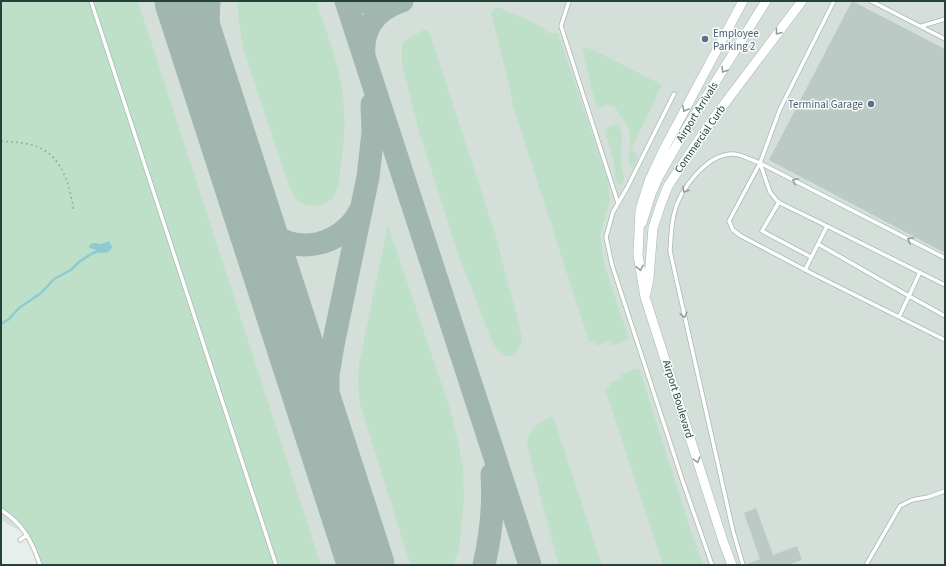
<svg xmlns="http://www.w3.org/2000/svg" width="946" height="566" viewBox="0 0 946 566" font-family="'Source Sans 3',sans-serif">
	<rect width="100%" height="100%" fill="#e6efeb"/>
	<path fill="#d4dfda" d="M1,1h944v564h-908l-10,-30 -26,-15z"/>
	<path fill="#bfe0c8" d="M1,1h88l185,564h-232c-8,-24 -17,-44 -41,-57z
		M93,1h45l183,564h-43z
		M238,1h78c10,29 21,58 26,88 4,25 3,50 -1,76 -1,7 -1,16 -4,24 -3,9 -11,18 -22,17 -15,-1 -18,-4 -25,-17l-47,-141 -5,-31z
		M496,8h4l41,18 8,7h9l50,148 2,19 -10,36 4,28 25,75 -17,7 -2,-5 -14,5 -1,-6 -6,2 -76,-236 -3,-17 -19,-76z
		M424,30l5,1 66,202 27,103c-1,9 -3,14 -10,20l-8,-1 -11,-11 -35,-90 -38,-119 -18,-71v-16l2,-7 8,-5z
		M582,47l12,3 68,35 -31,65 7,6 -5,12 -2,-2 -2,-8 1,-22 -1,-8 -15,-22 -7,-1 -10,3 -5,-17z
		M615,125h3l4,8 -1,32 3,12 -1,7 -5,1 -3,-10 -1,-13 -9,-31 3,-4z
		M388,225l61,181 8,31 6,29 1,33 -5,50 -5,16h-42l-4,-7 -48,-154 -2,-18 1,-23z
		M639,368l53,166 12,31h-41l-58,-176 6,-2 -1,-5 12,-4 -2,-4z
		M552,417l2,2 48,146h-43l-7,-24 -25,-97c3,-18 9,-20 25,-27z"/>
	<path fill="#8ec9d4" d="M109,241l3,6c-6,12 -14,2 -23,1v-2l3,-3 9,1z"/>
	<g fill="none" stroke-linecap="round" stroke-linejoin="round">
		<path stroke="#8ec9d4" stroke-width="2.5" d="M1,324l8,-5 10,-11 22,-15 13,-14 17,-9 8,-8 12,-8 7,-3 3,1"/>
		<path stroke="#a2b6b0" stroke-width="23" d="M209,1c-4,52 7,93 20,142
			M346,1l184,564
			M363,1c12,5 23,5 34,1
			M364,55c-2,-28 12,-45 38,-54
			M241,180c7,16 12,35 25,49 29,29 77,16 94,-18
			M346,502l-14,-60 -4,-44v-23l5,-30 35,-168 5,-45 -1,-28
			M347,506l22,59
			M484,565c7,-30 10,-60 8,-91"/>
		<path stroke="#a2b6b0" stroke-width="57" d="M183,1l183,564"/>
	</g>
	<path fill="#bbcac4" d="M852,1l93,48v204l-176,-93z
		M756,508l17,47 24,-9 5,14 -14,5h-41v-1l13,-5 -16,-46z"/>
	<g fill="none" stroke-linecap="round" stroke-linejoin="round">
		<defs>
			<path id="service" d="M91,1l185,564
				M569,1l-8,25 57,177
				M834,1l-54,108 -20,54 -31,58 4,9 8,6 72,38 132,66
				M871,1l74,38
				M922,26l23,-7
				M674,94l-47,94 -14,24 -7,25 6,28 71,217 29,83
				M760,163l10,29 8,10 49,24 -9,18 91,52 -10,21
				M779,202l-17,29 49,26
				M827,226l118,59
				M805,270l13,-26
				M920,272l-11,24 36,20
				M1,510c22,14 31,31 39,55
				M20,540l7,-5
				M743,565l-10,-34 -63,-280c1,-12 1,-25 4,-37 5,-24 33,-61 60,-60 9,1 17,6 26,9l185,95
				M866,565l34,-59 12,-6 16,-3 17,-6"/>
			<path id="tertiary" d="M642,223l9,-29 8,-18 24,-42 83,-133
				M646,293l3,-15 4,-50 8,-24 7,-18 42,-63 92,-122
				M732,565l-9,-24 -78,-244 -7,-42 2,-45 9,-29 16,-34 78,-146"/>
		</defs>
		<use href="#service" stroke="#a8b8b2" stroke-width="5"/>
		<use href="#tertiary" stroke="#a8b8b2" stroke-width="10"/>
		<path stroke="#86b3a5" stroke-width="1.5" stroke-dasharray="2 3" stroke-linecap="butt" d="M1,141c11,1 23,1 34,5 28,9 35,41 39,66"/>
		<use href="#service" stroke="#fff" stroke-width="3.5"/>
		<use href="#tertiary" stroke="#fff" stroke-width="9"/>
	</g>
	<defs><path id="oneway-chevron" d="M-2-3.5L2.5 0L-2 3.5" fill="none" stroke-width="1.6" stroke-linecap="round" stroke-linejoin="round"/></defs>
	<g stroke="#92a09c">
		<use href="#oneway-chevron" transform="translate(778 32) rotate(127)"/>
		<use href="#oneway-chevron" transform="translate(724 70) rotate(122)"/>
		<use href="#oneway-chevron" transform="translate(685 109) rotate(118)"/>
		<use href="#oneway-chevron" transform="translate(795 181) rotate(-153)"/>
		<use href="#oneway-chevron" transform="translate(685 190) rotate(123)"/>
		<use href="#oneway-chevron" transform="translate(910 240) rotate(-153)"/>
		<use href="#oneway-chevron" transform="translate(640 268) rotate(80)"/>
		<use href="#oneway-chevron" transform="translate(684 315) rotate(77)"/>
		<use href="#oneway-chevron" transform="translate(697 460) rotate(73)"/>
	</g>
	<g fill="#5c6f8a" stroke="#f7fbf9" stroke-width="1.5">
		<circle cx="705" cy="39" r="4"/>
		<circle cx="871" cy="104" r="4"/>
	</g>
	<g text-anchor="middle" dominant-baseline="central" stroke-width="3" stroke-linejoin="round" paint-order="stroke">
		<g font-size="11" fill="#4e5e75" stroke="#f7fbf9" text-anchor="start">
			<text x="713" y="33">Employee<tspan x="713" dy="13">Parking 2</tspan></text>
			<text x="863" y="104" text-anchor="end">Terminal Garage</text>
		</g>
		<g font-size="11" fill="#24423a" stroke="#f7fbf9">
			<text transform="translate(697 112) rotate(-58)">Airport Arrivals</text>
			<text transform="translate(700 139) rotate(-55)">Commercial Curb</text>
			<text transform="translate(678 399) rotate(73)">Airport Boulevard</text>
		</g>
	</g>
	<rect width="946" height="566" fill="none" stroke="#24423a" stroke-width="4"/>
</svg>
